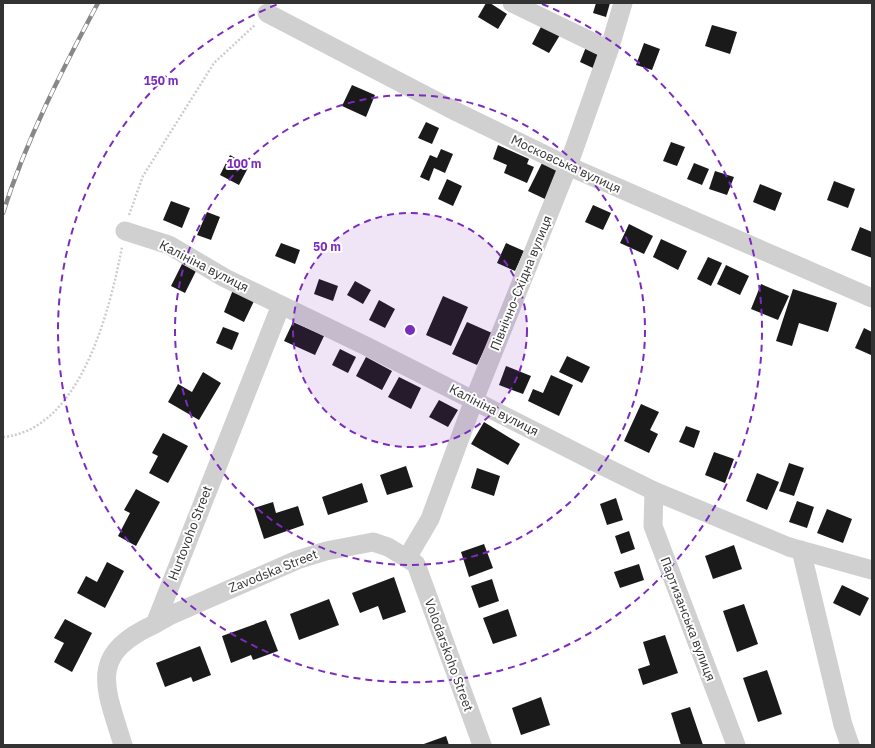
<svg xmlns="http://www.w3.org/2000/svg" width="875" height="748" viewBox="0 0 875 748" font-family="'IBM Plex Sans',sans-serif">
	<rect width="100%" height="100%" fill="#fff"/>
	<path fill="#1a1a1a" d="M486,3h4l17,11 -9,15 -20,-12z
		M596,3h14l-4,14 -13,-4z
		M542,25l18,10 -11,18 -17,-9z
		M712,25l25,7 -7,22 -25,-8z
		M644,43l16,6 -8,21 -16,-5z
		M586,47l14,7 -7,14 -13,-6z
		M352,85l23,10 -9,22 -24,-11z
		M426,122l13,6 -7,16 -14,-6z
		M671,142l14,5 -8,19 -14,-5z
		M498,145l31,14 -2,5 7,3 -7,16 -23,-10 3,-8 -14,-6z
		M441,149l12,5 -8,19 -11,-5 -5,13 -9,-4 10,-22 7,3z
		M230,155l19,11 -10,19 -19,-10z
		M543,161l18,10 -14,29 -19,-9z
		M694,163l15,6 -7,16 -15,-6z
		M715,171l19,6 -7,18 -18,-6z
		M447,179l15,7 -9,20 -15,-7z
		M834,181l21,8 -7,19 -21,-8z
		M760,184l22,9 -7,18 -22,-9z
		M171,201l19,7 -8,20 -19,-8z
		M593,205l18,8 -8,17 -18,-8z
		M207,212l13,5 -9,23 -14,-5z
		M629,224l24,12 -9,18 -24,-11z
		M860,227l12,5v26l-21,-8z
		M661,239l26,12 -9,19 -25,-13z
		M281,243l19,7 -5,14 -20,-8z
		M506,243l18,8 -9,20 -18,-8z
		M708,257l14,6 -11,23 -14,-7z
		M182,264l14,7 -11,22 -14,-7z
		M726,265l23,11 -9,19 -23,-11z
		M319,279l19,7 -5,15 -19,-7z
		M355,281l16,9 -8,14 -16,-9z
		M761,284l28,12 -11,24 -27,-11z
		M793,289l44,14 -9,29 -29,-9 -7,23 -16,-5z
		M233,290l22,9 -11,23 -20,-10z
		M443,296l25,11 -17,39 -25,-11z
		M379,300l16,9 -10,19 -16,-8z
		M293,322l31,14 -9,19 -31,-14z
		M467,322l25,11 -15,32 -25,-11z
		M223,327l16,6 -7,17 -16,-7z
		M864,328l8,4 -1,23 -16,-7z
		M340,349l16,8 -8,16 -16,-8z
		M567,356l23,11 -8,16 -23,-11z
		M366,357l26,14 -10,19 -26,-14z
		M506,366l25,10 -8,18 -24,-9z
		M203,372l18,11 -22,37 -31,-18 10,-18 14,8z
		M551,375l22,10 -14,31 -31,-15 5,-12 10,4z
		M399,377l22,11 -10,21 -23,-12z
		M439,400l19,10 -10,17 -19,-10z
		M641,404l18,8 -9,18 8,4 -9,19 -25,-12z
		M484,422l36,22 -12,21 -37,-21z
		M686,426l14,5 -6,17 -15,-6z
		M163,433l25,13 -20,37 -19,-10 9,-17 -6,-3z
		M714,452l20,7 -9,24 -20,-8z
		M789,463l15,5 -10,28 -15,-5z
		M406,466l7,21 -26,8 -7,-20z
		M477,468l23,8 -6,20 -23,-8z
		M757,473l22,9 -12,28 -21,-9z
		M362,483l6,19 -40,13 -6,-18z
		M136,489l24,13 -24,44 -18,-10 12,-23 -6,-3z
		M616,498l7,22 -16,5 -7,-21z
		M797,501l17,6 -7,21 -18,-6z
		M273,502l3,11 22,-7 6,19 -40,14 -10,-31z
		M827,509l25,10 -9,24 -26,-10z
		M629,531l6,18 -14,5 -6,-18z
		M484,544l9,24 -24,9 -8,-25z
		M734,545l8,24 -29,10 -8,-23z
		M107,562l17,9 -19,37 -28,-15 9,-17 11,6z
		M639,564l5,16 -24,8 -6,-16z
		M394,577l12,35 -23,8 -5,-14 -18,7 -8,-20z
		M492,579l7,22 -20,7 -8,-22z
		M842,585l27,13 -9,18 -27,-13z
		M329,599l10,26 -40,15 -9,-26z
		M744,604l14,40 -21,8 -14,-41z
		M508,609l9,27 -24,8 -10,-26z
		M65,619l27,14 -20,39 -18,-10 10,-19 -10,-5z
		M266,620l12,31 -25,9 -2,-5 -20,8 -9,-27z
		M665,635l13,38 -35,12 -5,-16 12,-4 -7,-23z
		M200,646l11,29 -18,7 -2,-5 -26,10 -9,-24z
		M767,670l15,44 -24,8 -15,-44z
		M541,697l9,28 -29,10 -9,-27z
		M690,707l13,38h-22l-10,-32z
		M446,736l3,9h-28z"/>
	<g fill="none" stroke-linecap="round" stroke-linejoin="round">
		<path stroke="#cdcdcd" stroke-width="2.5" stroke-dasharray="2 2" stroke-linecap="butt" d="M129,215l14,-39 71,-113 41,-38
			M3,437c78,-7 107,-128 119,-190"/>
		<path stroke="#d0d0d0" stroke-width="19" d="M512,3l97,47
			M267,13l190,99 111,54 304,132
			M125,231l44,14 56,33 141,68 235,119 53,26 135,56 83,23
			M654,491l-1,35 83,219
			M801,550l42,175 7,20
			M407,558l23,-39 44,-119 94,-234 41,-116 14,-47
			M155,624l16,-9 126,-55 29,-9 47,-9 15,5 28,17 66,181
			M123,745c-18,-59 -36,-90 32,-121l126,-319"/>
		<defs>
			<path id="rail" d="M3,213c23,-73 59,-143 95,-210"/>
		</defs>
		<use href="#rail" stroke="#888" stroke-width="4.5"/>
		<use href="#rail" stroke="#fff" stroke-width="3" stroke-dasharray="9" stroke-linecap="butt"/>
	</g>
	<circle cx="410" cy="330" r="117" fill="#7b2cbf" fill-opacity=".12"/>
	<g fill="none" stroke="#7b2cbf" stroke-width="2" stroke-dasharray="7 5">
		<circle cx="410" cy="330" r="117"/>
		<circle cx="410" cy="330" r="235"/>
		<path d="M542 4A352 352 0 1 1 278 4"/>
	</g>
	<g text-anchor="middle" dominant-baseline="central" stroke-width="4" stroke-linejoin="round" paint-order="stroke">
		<g font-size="13" fill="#333" stroke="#fff">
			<text transform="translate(566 164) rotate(25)">Московська вулиця</text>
			<text transform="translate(204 266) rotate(27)">Калініна вулиця</text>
			<text transform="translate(521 283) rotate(-68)">Північно-Східна вулиця</text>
			<text transform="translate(494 410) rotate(27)">Калініна вулиця</text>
			<text transform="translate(190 533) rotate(-69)">Hurtovoho Street</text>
			<text transform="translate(273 571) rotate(-22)">Zavodska Street</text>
			<text transform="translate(688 619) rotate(69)">Партизанська вулиця</text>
			<text transform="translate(449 655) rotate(70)">Volodarskoho Street</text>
		</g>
	</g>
	<circle cx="410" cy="330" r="6" fill="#7b2cbf" stroke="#fff" stroke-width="2"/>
	<g font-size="12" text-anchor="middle" font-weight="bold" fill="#7b2cbf" stroke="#fff" stroke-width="4" stroke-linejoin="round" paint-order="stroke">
		<text x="161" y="85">150 m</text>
		<text x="244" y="168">100 m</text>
		<text x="327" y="251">50 m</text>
	</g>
	<rect width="875" height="748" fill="none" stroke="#333333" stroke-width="8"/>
</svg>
